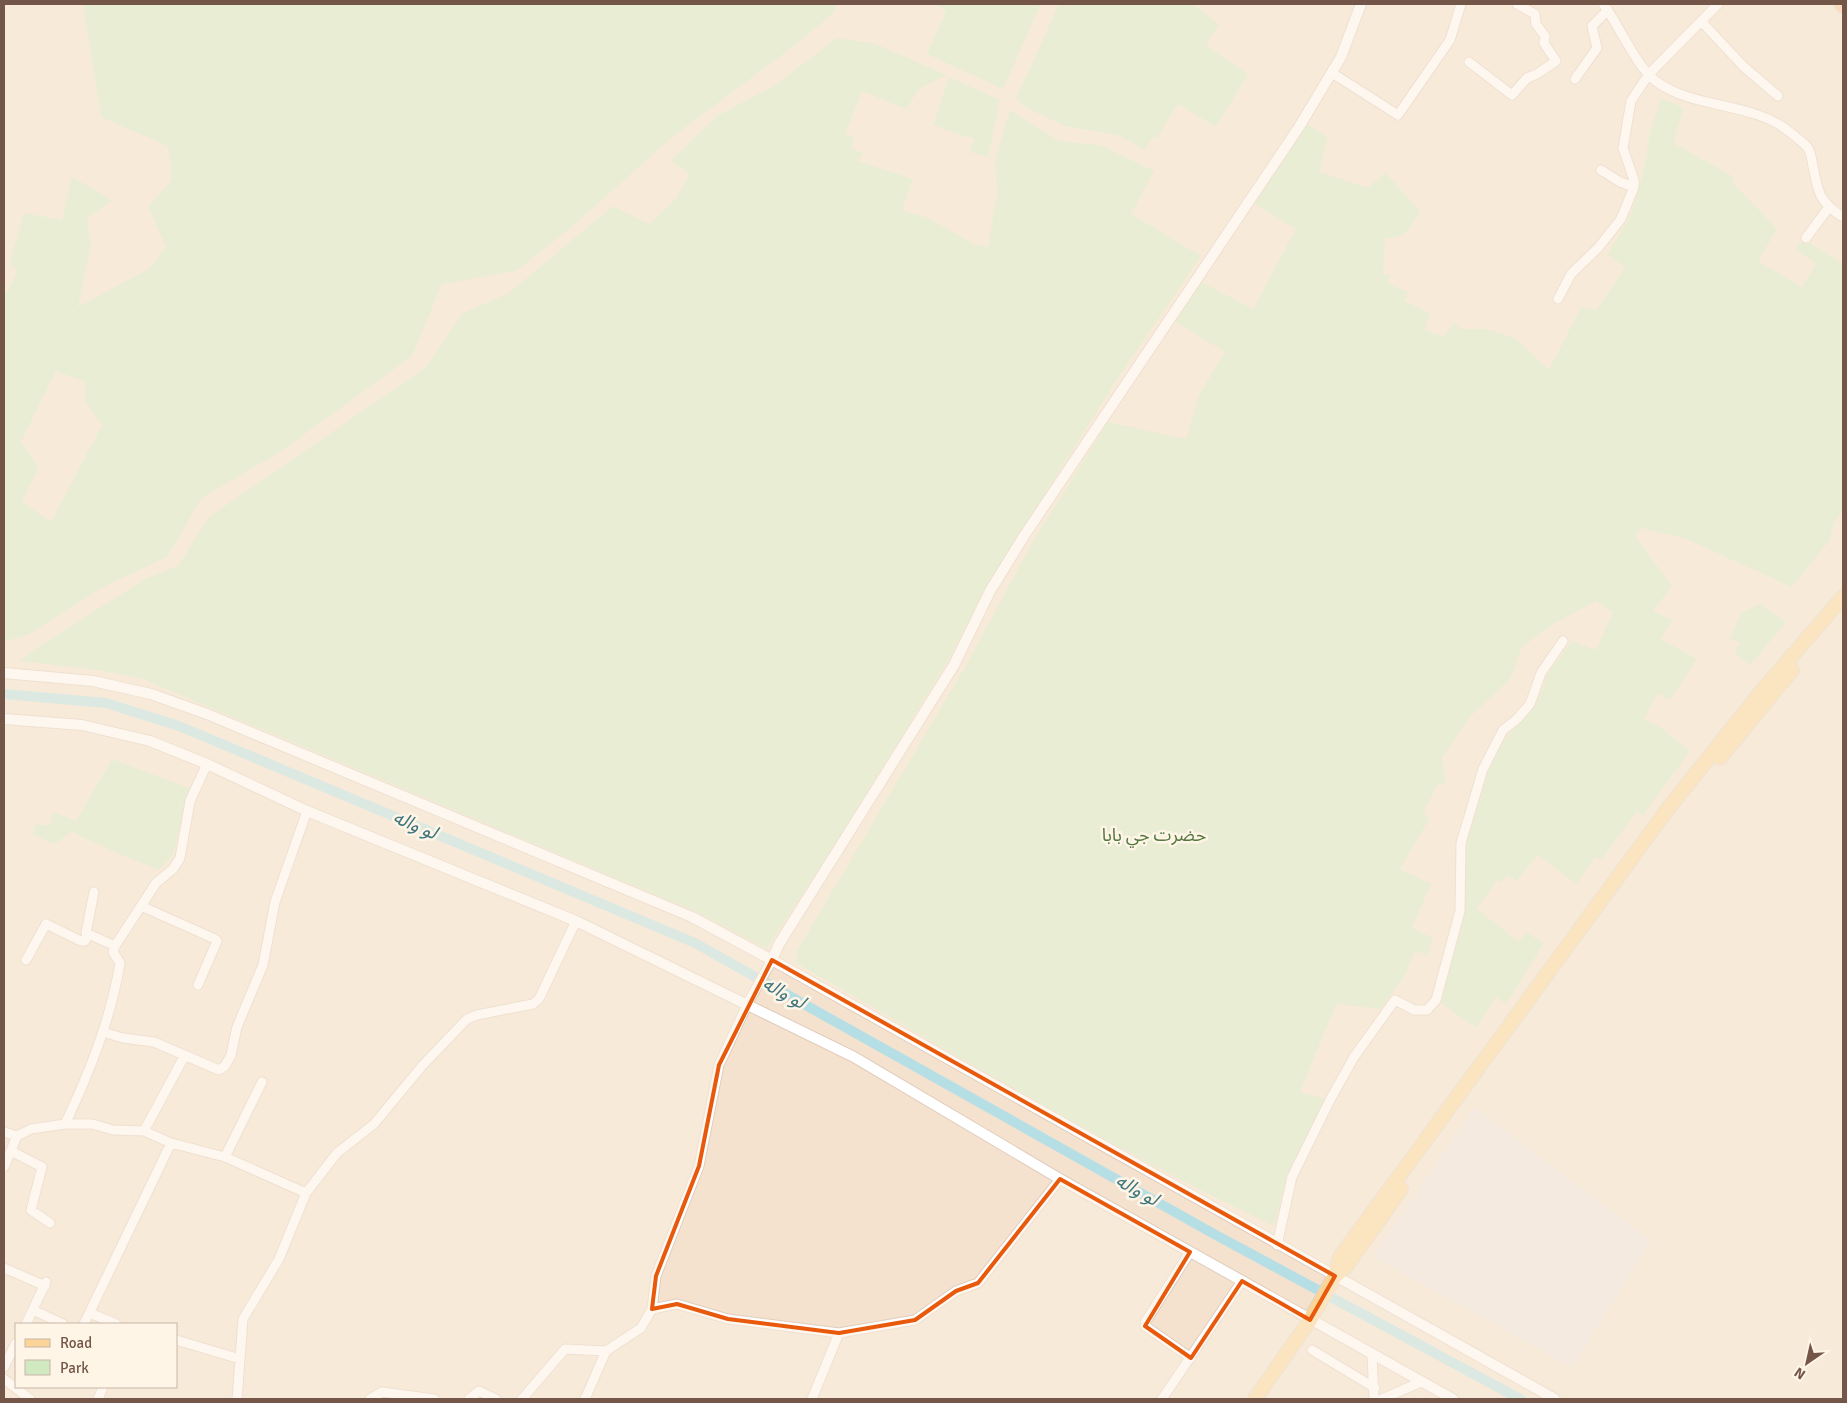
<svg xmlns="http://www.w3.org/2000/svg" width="1847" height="1403" viewBox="0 0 1847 1403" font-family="Signika,'Noto Sans Arabic',sans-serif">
	<rect width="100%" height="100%" fill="#fcf1e1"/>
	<path fill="#f4e2cf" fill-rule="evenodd" d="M4,4h1839v1395h-1839zM16,1324h160v63h-160z"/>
	<path fill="#ebe3dc" d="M1475,1107l176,134 -79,127 -200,-112z"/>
	<path fill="#d1e9c0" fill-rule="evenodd" d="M83,4h753l-2,9 -35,29 -123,92 -108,96 -52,41 -74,13 -30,72 -129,94 -81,48 -35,59 -62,29 -76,48 -25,8v-343l14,-28 -9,-7 15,-51 38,7 10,-43 40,23 -25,19 4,25 -13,63 72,-39 16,-21 -18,-41 24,-26 -4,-34 -67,-29zM56,371l30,11 -1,19 17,24 -51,97 -29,-20 17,-35 -18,-25z
		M935,4h106l-38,85 -76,-35 19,-43z
		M1059,4h133l27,20 -13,21 42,29 -32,53 -38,-23 -22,35 -3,-2 -8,13 -27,-15 -53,-9 -40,-19 -9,-8z
		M837,38l39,6 70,31 -27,14 -13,20 -44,-18 -17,43 10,3 -4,11 12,5 -5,8 55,18 -11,31 26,8 48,27 12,2 9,-53 -2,-34 15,-50 49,31 41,4 54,26 -23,43 70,42 -85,125 -132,210 -37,72 -106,171 -74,115 -75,-39 -552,-232 -42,-8 -78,-9 15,-12 110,-70 33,-13 31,-49 216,-149 38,-55 46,-20 104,-87 36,18 26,-24 15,-26 -20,-13 47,-45 58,-31z
		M949,77l51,23 -12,57 -18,-5 4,-13 -41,-14z
		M1661,98l23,10 -11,35 61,34 -2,5 45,47 -19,32 44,26 14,-23 -21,-15 8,-10 40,24v248l-9,12 -5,18 -37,46 -108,-49 -43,-10 -6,8 37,50 -19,25 20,9 -12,19 36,20 -27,41 -12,-7 -14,26 16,8 30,24 -47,64 -7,-3 -34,47 -7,-2 -19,27 -38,-29 -22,26 -9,-6 -6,8 -4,-3 -20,29 41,32 9,-8 17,10 -38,61 -10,-7 -20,31 -35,-25 23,-93 2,-67 22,-71 11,-26 34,-38 11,-22 2,-10 26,-35 24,9 17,-38 -17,-11 -44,24 -30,22 -12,32 -39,37 -29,41 4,26 -9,2 -14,29 7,4 -30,51 31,15 -19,44 21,10 -5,17 -13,-4 -12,28 -23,30 -44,-5 -36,88 25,7 -38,77 -13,50c-164,-77 -320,-173 -478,-263l1,-12 167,-282 68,-126 76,-121 78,17 13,-44 26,-43 -51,-31 25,-40 54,28 43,-80 -45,-27 52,-80 25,15 -9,35 48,16 19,-15 34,39 -16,23 -19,4 -2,36h7l-2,9 20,8 -4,9 26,12 -6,17 20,7 10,-15 6,7h26l29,9 34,32 32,-63 16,3 28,-43 -18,-12 23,-38 14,-47 6,-38z
		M1760,604l26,18 -36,43 -15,-12 5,-10 -10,-4 11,-26z
		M112,759l77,29 -16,67 -14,15 -38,-15 -49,-23 -18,12 -21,-9 3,-11 13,2 5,-14 22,9z"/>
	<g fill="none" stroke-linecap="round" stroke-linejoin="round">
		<path stroke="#b6dfe5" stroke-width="10" d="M4,694l102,9 73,23 516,217 519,291 306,165"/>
		<defs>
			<path id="minor" d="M1603,4c17,22 33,63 54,78 39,28 96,19 134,51 5,4 13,10 17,15 3,5 4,13 5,18 5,26 6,35 28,50
				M1701,21l43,46 34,29
				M1469,62l43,33 15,-17 10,-4 19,-13 -12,-18 1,-7 -9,-12 -1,-10 -18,-10
				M1332,73l66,42 52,-75 11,-36
				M1575,79l22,-31 -5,-22 16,-16
				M1601,170l19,12 14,5
				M1806,238l23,-31
				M1558,299l13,-25 27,-26 23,-29 13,-32v-7l-11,-32 8,-47 18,-27 69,-70
				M94,892l-8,41 29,13
				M141,906l74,33 2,2 -19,44
				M26,960l20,-36 35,17h4l3,-6
				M103,1032l20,6 31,4 65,28 6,-4 6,-11 6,-28 26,-62 12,-63 32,-91
				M65,1124c24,-50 46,-105 55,-161l-7,-11 2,-6 41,-63 17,-14 7,-11 10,-57 17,-37
				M144,1131l41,-76
				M4,1132l13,4
				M11,1151l31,16 -11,43 19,13
				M225,1157l81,36
				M4,1167l13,-31 14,-7 34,-5h27l21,6 31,1 27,12 54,14 37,-75
				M1277,1245l15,-68 38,-77 24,-43 41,-57 19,10h13l9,-10 24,-89 1,-68 22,-74 20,-39 13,-10 14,-16 11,-31 22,-32
				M1190,1252l-44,69 -1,5 46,32
				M4,1268l41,18
				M652,1309l25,-5 51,15 111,14 76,-13 41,-29 22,-8 82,-104
				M33,1310l30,14
				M90,1313l26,11
				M26,1324l20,-42
				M84,1324l87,-181
				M176,1340l64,19
				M1312,1350l63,38
				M1372,1355l2,44
				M4,1367l12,-24
				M4,1379l26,20
				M98,1399l5,-12
				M237,1399l6,-80 36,-60 27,-66 31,-40 37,-29 48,-58 45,-47 10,-4 56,-11 6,-5 37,-78
				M370,1399l12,-7 52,7
				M469,1399l10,-8 17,8
				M522,1399l43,-50 41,2
				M585,1399l21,-48 35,-23 11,-19 4,-33 43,-110 20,-101 30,-64 23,-41
				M812,1399l27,-66
				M1162,1399l80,-118
				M1382,1399l39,-17"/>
			<path id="tertiary" d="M4,673l89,8 58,13 56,20 485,203 80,43 783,439
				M4,719l78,6 68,16 57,23 100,47 269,110 278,136 206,122 393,220
				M772,960l7,-16 175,-279 36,-74 34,-55 275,-409 42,-70 20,-53"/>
			<path id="primary" d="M1720,758l72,-88
				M1336,1275l9,-7 56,-79
				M1255,1399l55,-79 25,-44 5,-19 327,-447 94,-118 82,-95"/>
			<path id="trunk" d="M1841,4l2,2"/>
		</defs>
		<use href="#minor" stroke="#e0cdbd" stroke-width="11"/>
		<use href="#tertiary" stroke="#e0cdbd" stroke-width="12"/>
		<use href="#primary" stroke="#dbd3cf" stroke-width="16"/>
		<use href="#trunk" stroke="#dbd3cf" stroke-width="16"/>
		<use href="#minor" stroke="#fff" stroke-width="9"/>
		<use href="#tertiary" stroke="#fff" stroke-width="10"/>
		<use href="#primary" stroke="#fbd598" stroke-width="14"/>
		<use href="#trunk" stroke="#f9c298" stroke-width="14"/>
	</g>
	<path d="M0 0H1847V1403H0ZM772,960l563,316 -25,44 -68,-39 -51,77 -46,-32 45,-74 -130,-73 -82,104 -22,8 -41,29 -76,13 -111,-14 -51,-15 -25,5 4,-33 43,-110 20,-101z" fill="#fcf1e1" fill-opacity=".55" fill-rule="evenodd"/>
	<path fill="none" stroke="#e8590c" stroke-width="4" stroke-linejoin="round" d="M772,960l563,316 -25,44 -68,-39 -51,77 -46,-32 45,-74 -130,-73 -82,104 -22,8 -41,29 -76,13 -111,-14 -51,-15 -25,5 4,-33 43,-110 20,-101z"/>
	<g text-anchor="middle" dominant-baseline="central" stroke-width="5" stroke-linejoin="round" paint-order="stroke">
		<g font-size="18" fill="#527840" stroke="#fff5e7">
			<text x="1154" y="835">حضرت جي بابا</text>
		</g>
		<g font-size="19" font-style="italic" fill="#3f767f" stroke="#fff5e7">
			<text transform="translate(415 825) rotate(23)">لو واله</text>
			<text transform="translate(784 993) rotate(29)">لو واله</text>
			<text transform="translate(1137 1190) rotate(29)">لو واله</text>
		</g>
	</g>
	<rect width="1847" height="1403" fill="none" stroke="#735648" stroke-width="10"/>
	<rect x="15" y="1323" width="162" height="65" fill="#fff5e7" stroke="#c7b5a7"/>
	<rect x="25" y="1339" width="25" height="8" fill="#fbd598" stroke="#c7b5a7"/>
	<text x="60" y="1348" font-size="15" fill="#735648">Road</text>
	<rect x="25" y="1360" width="25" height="15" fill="#d1e9c0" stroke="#c7b5a7"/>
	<text x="60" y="1373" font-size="15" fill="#735648">Park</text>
	<g transform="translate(1807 1363) rotate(214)" stroke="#fff5e7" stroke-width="4" paint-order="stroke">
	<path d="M0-4L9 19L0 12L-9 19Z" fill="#735648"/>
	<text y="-8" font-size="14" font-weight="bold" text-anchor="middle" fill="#735648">N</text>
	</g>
</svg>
